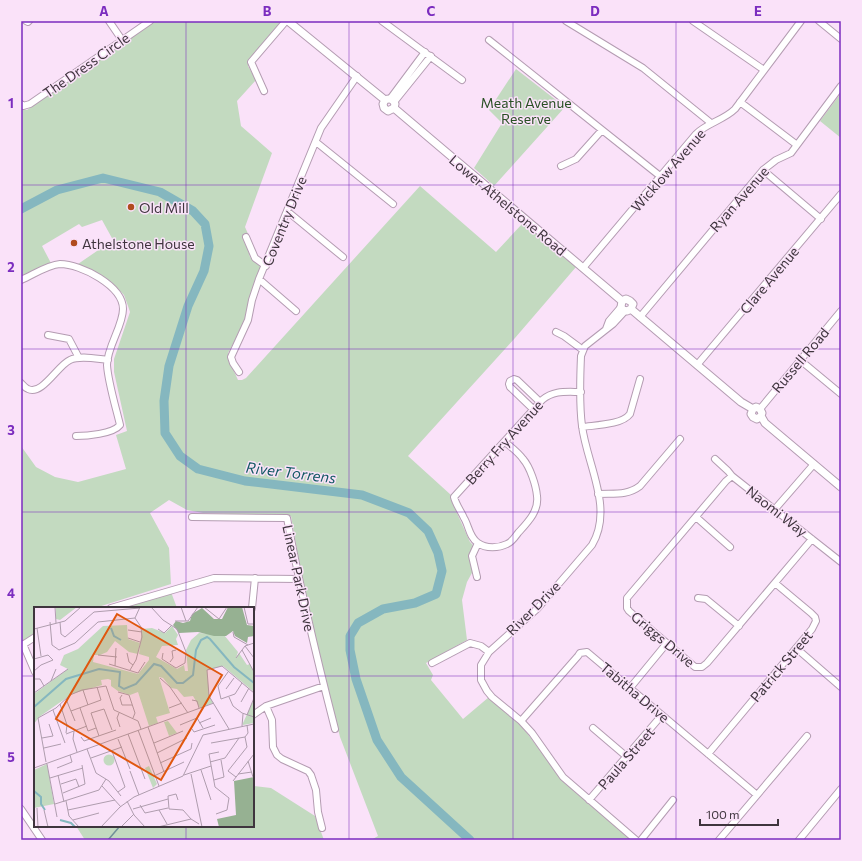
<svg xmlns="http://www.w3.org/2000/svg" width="862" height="861" viewBox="0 0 862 861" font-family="Commissioner,sans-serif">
	<rect width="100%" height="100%" fill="#fae2f9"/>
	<path fill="#c3dac0" d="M154,21h128l-32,38 -2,7 8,14 -19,21 4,25 31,27 -27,74 4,9 -4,2 5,19 11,9 -16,56 -17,31 4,14 6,13h4l4,-2 174,-192 76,66 27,-29 53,44 -61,71 -107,118 43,39 1,7 18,40 3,3c-4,9 -4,16 0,26l-6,11 -5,18 5,40 -41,23 7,12 -2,5 32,39 26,-22 30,26 11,14 31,42 72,61h-262l7,-4 -38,-99 -37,-152 -12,-69 -88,-3 -16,-3 -18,-10 -19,13 19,35 2,36 -76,24h-60v25l-14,9v-196l15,21 19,10 23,5 48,-13 -10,-34 11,-4 -13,-59v-13l16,-47 -2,-6 -4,-11 -10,-10 -17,-12 -19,-9 35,-24 -11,-20 -20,7 -3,-3 -37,22 10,19 -31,14v-171l6,2z
		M516,69l49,38 -71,79 -20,-18 28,-45 -13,-13z
		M841,93v45l-21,-17z
		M171,592l6,16h-55z
		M253,786l18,2 44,28 9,24h-239l-9,-14h177z"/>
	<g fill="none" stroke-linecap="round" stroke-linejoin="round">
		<path stroke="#709098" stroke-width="1.5" d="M108,840l12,-14"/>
		<path stroke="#85b7bf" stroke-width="9" d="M21,209l36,-19 46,-12 57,14 33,19 12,13 4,22 -5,25 -16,35 -19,60 -5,35 1,32 15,23 18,13 47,12 117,14 47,18 19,18 10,22 4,18 -6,23 -21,9 -32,6 -25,14 -8,13v14l6,29 21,61 24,37 69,63"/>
		<defs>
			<path id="minor" d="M26,21l2,1 1,-1
				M109,21l13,19
				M382,21l80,59
				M566,21l77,47 68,55
				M693,21l71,49
				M819,21l22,18
				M489,40l171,136
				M264,91l-13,-29 35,-41
				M390,99l35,-47
				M394,102l37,-46
				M740,102l57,43
				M21,104l2,2 7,-2 120,-83
				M316,142l77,62
				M561,166l15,-7 26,-29
				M763,170l58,49
				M287,211l56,46
				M246,237l9,21 11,8
				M583,268l113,-134c11,-11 28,-14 39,-25l66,-88
				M259,279l37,32
				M21,280c12,-5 26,-15 39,-16 21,0 63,22 63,45 0,17 -16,38 -16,56 1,17 9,43 13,60 -7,9 -34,11 -44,11
				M625,311l-12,13 -28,22 -4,10c-1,23 -2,47 1,70 5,39 32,82 10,119l-54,63 -49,44 -8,13v15l6,11 5,6 29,24 11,12 31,44 73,63
				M640,317l123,-147 13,-10 15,-7 50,-67
				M606,329l3,-8 12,-14
				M556,332l8,4 19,14
				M48,335l21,4 10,19
				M800,360l41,34
				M697,365l144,-171
				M239,372l-6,-9 -2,-6 17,-37 4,-20 7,-21 62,-151 36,-52
				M21,383c2,2 4,5 7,6 14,7 30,-24 42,-29 10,-5 27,-1 38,0
				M533,409l-23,-22 -1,-3 1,-3 4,-2 3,1 23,22
				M760,409l81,-98
				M582,427c13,-2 40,-2 48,-13l10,-35
				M715,459l13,12 4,5 109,86
				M732,476l-6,5 -99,117v10l2,3 66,56h7l5,-4 105,-124
				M598,494c15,-1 29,2 42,-8l40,-47
				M775,509l39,-45
				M192,517l95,1c13,71 30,141 48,211
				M696,517l34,30
				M478,543c8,6 21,5 29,1 5,-2 8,-7 11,-11 10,-11 21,-22 19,-37 -1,-11 -7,-29 -14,-37 -5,-7 -12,-12 -18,-17
				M477,577l-5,-21 6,-13c-9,-6 -9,-17 -14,-25 -3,-7 -8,-13 -10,-21l88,-97c12,-10 24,-8 39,-8
				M698,598l8,1 33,27
				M111,608l103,-30 84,1
				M252,608l3,-30
				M23,644l12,28
				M21,646l14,-9
				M796,648l45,39
				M432,663l38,-20 11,3 8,6
				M630,688l37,-45
				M266,706l6,14 1,27 4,8 5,4 26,12 3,4 5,15 2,22 4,16
				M253,715l13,-9 58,-20
				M521,721l57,-65 2,-3 7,-1 170,143
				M593,728l34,29
				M708,754l104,-125 4,-8 -1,-4 -4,-4 -36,-30
				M589,800l73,-85
				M21,809l21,31
				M641,840l32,-40
				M719,840l88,-104
				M799,840l42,-51"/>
			<path id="tertiary" d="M288,21l97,79
				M385,100l-2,4 1,4 4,3 6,-3
				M385,100c5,-2 8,-1 10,4l-1,4
				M394,108l228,193
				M622,301l-1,6 2,3 4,1 4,-2
				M622,301l4,-2 4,2 3,3 -2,5
				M631,309l110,93 12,7
				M753,409l-2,5 2,3 4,2 4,-3
				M753,409l3,-2 4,2 2,4 -1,3
				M761,416l4,7 76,64"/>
		</defs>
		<use href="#minor" stroke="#b49cb2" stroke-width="8"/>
		<use href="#tertiary" stroke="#b49cb2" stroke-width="9"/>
		<use href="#minor" stroke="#fff" stroke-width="6"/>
		<use href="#tertiary" stroke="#fff" stroke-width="7"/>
	</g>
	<path fill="none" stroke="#7b2cbf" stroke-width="1" stroke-opacity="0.55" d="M186,21v587M349,21v819M513,21v819M676,21v819M21,185h820M21,349h820M21,512h820M21,676h14M253,676h588M186,826v14"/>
	<g fill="#b04b1e" stroke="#fae2f9" stroke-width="1.5">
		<circle cx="131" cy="207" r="4"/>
		<circle cx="74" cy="243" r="4"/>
	</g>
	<g text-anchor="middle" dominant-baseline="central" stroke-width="3" stroke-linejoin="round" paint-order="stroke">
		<g font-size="14" fill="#3f353e" stroke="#fae2f9">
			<text transform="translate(86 65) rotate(-35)">The Dress Circle</text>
			<text transform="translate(668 170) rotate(-49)">Wicklow Avenue</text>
			<text transform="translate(739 199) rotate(-49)">Ryan Avenue</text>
			<text transform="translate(508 205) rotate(40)">Lower Athelstone Road</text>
			<text transform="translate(284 221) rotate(-68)">Coventry Drive</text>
			<text transform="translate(769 280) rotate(-50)">Clare Avenue</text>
			<text transform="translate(800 360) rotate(-50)">Russell Road</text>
			<text transform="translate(504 442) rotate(-48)">Berry Fry Avenue</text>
			<text transform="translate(777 511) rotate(38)">Naomi Way</text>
			<text transform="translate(299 578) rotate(78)">Linear Park Drive</text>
			<text transform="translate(533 608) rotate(-45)">River Drive</text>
			<text transform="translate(663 639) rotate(40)">Griggs Drive</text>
			<text transform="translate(781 666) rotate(-50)">Patrick Street</text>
			<text transform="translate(635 692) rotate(40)">Tabitha Drive</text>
			<text transform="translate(626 758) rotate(-49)">Paula Street</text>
		</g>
		<g font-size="14" fill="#295024" stroke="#fae2f9">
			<text x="526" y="102">Meath Avenue<tspan x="526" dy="16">Reserve</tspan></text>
		</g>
		<g font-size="14" fill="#3f353e" stroke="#fae2f9" text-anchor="start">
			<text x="139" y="207">Old Mill</text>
			<text x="82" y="243">Athelstone House</text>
		</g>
		<g font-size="15" font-style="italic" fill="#135963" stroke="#fae2f9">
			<text transform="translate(291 472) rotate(7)">River Torrens</text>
		</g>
	</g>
	<g transform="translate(34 607)">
		<rect width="220" height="220" fill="#fae2f9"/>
		<path d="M22,0h21l-17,13 -4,-1zM93,18l1,14 12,4 -2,11 -9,-2 -14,-11 -8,11 -7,3h-6l-1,7 45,12 11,-14v-3l-10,-3 3,-25 10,-1 13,5 7,-7 6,9 -2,4 2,6 -16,1 -6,11 21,12 7,-4 1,6h3l-2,-21 5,-10 8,-7 25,2 14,17 -2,6 3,-5 8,12 3,-1 4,9v19l-31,-26 -16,4 2,25 4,8 -13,5 -7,-12 -9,1 -7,-8 -6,-1 -8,-10 -4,-1 11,36 -14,4 2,6 -9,3 -11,-34 -8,3 -12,-4 -7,-5v-6l-3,-1 -7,1 1,5 -30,9 -33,23 -5,7v-30l34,-25 -8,-4 4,-10 14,-6 25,-23zM220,92v24l-11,2v-2zM134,114l9,12 -8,3 -5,-14zM69.5 153a5.5 5.5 0 1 1 11 0a5.5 5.5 0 1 1-11 0ZM13,157l7,40 -20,4v-38zM115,159l8,18 -4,4 -8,-20z" fill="#c3dac0"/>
		<path d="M194,0h14l5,18 7,1v10l-6,1 -1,6 -12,-7 -2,-5 -7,5h-12l-16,-4 -19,1 -6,-8 3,-4 7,2 7,-2 2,-7 10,-6 12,11h8zM220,170v50h-35l-2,-8 19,-4 -2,-34z" fill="#96b192"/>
		<path fill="none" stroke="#85b7bf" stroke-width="2" d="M77,21l3,8 7,4M0,100l32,-28 33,-10 21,3 -1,14 5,3 12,-5 18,-20 7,2 16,17h6l10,-8 3,-25 5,-10 6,-3 3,2 24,28 20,16M0,184l7,6v7l4,6M26,213l11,3 4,4"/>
		<path fill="none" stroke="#af9dae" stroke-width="1" d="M21,0l1,16M117,0l12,13 14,9 9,23 -1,11 -9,5 -14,-9 1,-6M147,0l5,14M170,0l15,12 8,-12M210,0l4,17h6M141,14h13l10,-14M16,15l2,23 7,5 16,-7 23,-21 37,-4 5,-11M26,15l1,12 4,3 29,-25 46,-4M3,21l4,28M0,22l31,-8 16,-14M124,22l6,4 8,-8M94,23l14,2M199,25l1,5 14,8M94,31l12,4M211,39l9,12M208,43l12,22M93,46l2,9 4,3M64,48l19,2M202,51l9,-12 9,-3M0,52l14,-4 5,5 -12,5 -7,6M136,55l3,-4 -1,-7 4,-1M75,57l29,9 7,-11M81,59l1,-18M96,63l6,-10 6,-23 -1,-10 -6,-9M194,65l-10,14 3,13 14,-5 7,-11M126,71l10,9 18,26M0,72h6l4,7M17,74l5,-12M192,82l8,-11M49,83l5,15M84,85l11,3 6,18 -2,5M0,86l34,-24M88,88l-2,3 2,7h10M195,90l4,9 9,7 12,4M32,92l9,22M158,93l5,1 2,7M207,95l8,-14M26,97l7,21 -1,8M46,101l8,23 8,-3M135,101l13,-5M19,103l12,33M37,104l30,-11 -4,-13M85,106l-2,5 3,9M213,108l7,-17M165,116l12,-5M146,118l17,-7 6,10M208,119l1,-12M114,120l16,45M158,122l2,3 21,-7M195,122l-20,-33 -2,-26 15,-4 32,27M104,123l21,56M40,124l-1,8 4,13M32,127l21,-8M94,127l17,45M65,129l-8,-23 13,-4 8,21M47,130l3,4 32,-11M8,131l11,-2 -4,-12M84,132l12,30M120,136l29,-12M177,136l34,-6 3,-4 -1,-8M10,141l17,-4M53,142l9,24 13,8 12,15M78,144l13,36 -7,5M123,146l30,-15M57,151l31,-11M214,154l5,16M12,155l-8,-44 18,-10 14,-13 12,-5 24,-4 8,24 24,11 3,8M176,155l15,-4 14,-20M126,156l31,-14 1,-6M13,157l10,53M0,161l180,-65M23,161l15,-6 -2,-7M167,163l10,30M96,164l9,24M157,167l11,53M204,167l14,-2M24,168l6,27M150,168l27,-9M120,169l30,-14M202,170l-8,-6 19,-24 -2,-10M16,171l33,-10M180,173l10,-3 -3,-17M199,174l21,-27M27,177l15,-5 3,8M68,179l19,21M29,186l22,-9 -3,-19M144,193l-2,-6 -8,2 1,13 14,1 8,9 8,5M32,194l3,15 10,11M93,194l7,14 11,12M21,197l44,-14 7,-11M106,198l5,8 23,-5M3,201l1,19M99,202l35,-10M10,203l4,17M34,203l47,-10M125,203l8,14M182,207l11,-4 2,-12 -14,-11 -6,-33 10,-2M39,213l26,-7M67,220l19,-20 14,-10 49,-21 20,-41 51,-11M87,220l13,-13M124,220l33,-8"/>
		<path fill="#e0570e" fill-opacity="0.15" stroke="#e0570e" stroke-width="2" d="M83,7l105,61 -61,105 -105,-61z"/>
		<rect width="220" height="220" fill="none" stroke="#3f353e" stroke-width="2"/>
	</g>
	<rect width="862" height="861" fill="none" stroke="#fae2f9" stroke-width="44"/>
	<path d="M700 819v6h78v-6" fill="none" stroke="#3f353e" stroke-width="2"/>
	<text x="706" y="819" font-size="12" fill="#3f353e" stroke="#fae2f9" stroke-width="3" paint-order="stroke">100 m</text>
	<rect x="22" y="22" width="818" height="817" fill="none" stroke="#7b2cbf" stroke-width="1.5"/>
	<g font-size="13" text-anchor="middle" font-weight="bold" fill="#7b2cbf">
		<text x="104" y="16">A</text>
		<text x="267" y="16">B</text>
		<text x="431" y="16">C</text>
		<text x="595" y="16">D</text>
		<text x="758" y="16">E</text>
		<text x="11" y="108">1</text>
		<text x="11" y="272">2</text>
		<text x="11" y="435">3</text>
		<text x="11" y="598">4</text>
		<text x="11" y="762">5</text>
	</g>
</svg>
